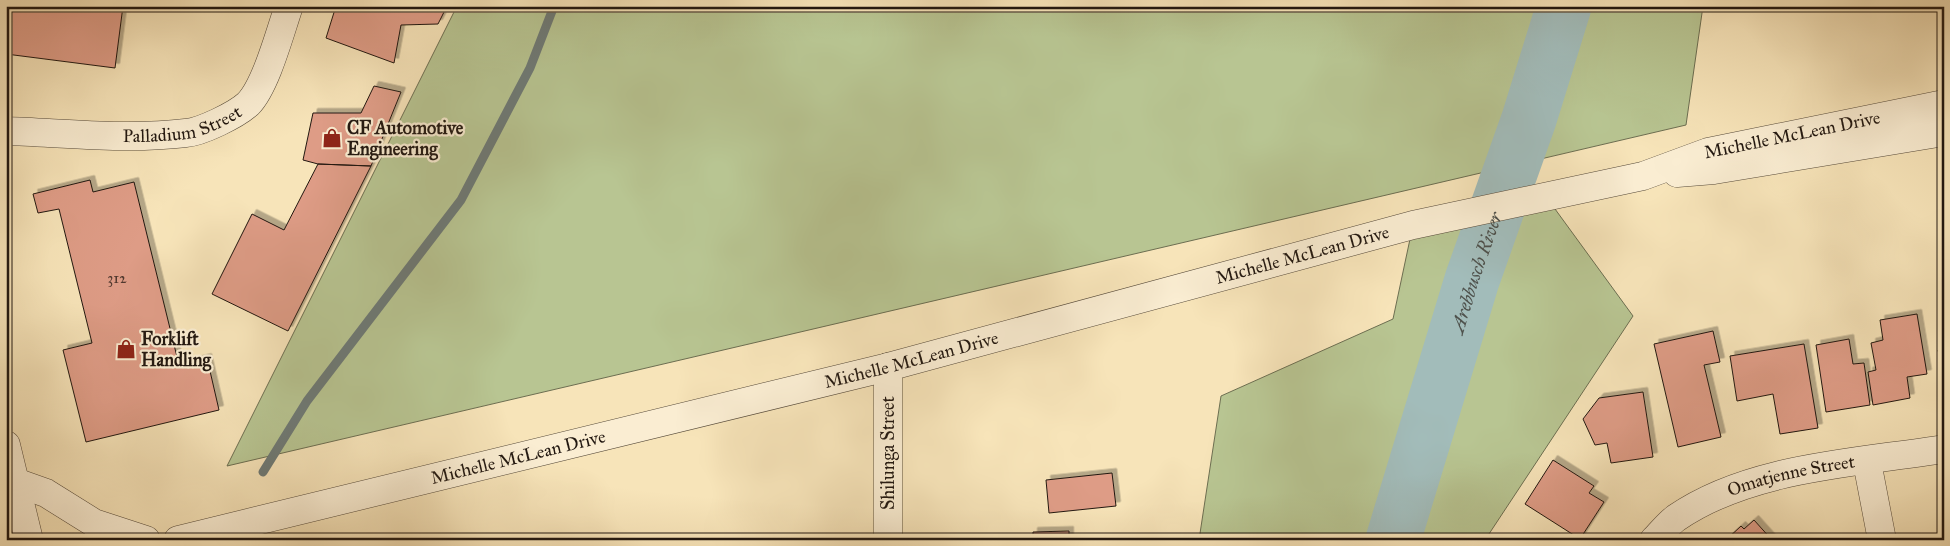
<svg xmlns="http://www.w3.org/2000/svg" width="1950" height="546" viewBox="0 0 1950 546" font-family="'IM FELL Great Primer',serif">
	<defs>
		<filter id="shadow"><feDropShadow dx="4.5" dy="-4.5" stdDeviation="0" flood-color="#0004"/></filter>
	</defs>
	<rect width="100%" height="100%" fill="#f7e4b9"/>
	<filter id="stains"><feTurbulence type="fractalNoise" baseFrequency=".004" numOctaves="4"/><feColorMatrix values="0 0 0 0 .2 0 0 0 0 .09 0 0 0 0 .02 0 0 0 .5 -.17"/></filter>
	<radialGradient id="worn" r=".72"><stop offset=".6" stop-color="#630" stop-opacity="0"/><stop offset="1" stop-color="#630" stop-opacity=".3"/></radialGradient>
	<path fill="#b8c592" stroke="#6c6e51" d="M457,6h1246l-17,119 -1459,341z
		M1547,198l86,118 -148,224h-286l22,-144 172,-77 20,-94z"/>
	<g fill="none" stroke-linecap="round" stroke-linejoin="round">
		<path stroke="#6e7a76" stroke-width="9" d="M263,472l44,-71 154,-201 69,-132 24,-62"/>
		<path stroke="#a2bcba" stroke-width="55" id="s1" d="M1393,540l79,-260 57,-161 35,-113"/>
	</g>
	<path fill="#de9c86" stroke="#211710" filter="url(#shadow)" d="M6,6h117l-8,62 -109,-14z
		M336,6h111l-9,18 -37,1 -7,38 -68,-25z
		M374,86l27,6 -30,74 -53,-2 -15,-4 10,-47h48z
		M318,164l53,2 -83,165 -76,-37 40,-80 32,16z
		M90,180l3,12 41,-10 45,183 28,-7 12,52 -133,32 -23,-92 29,-7 -33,-134 -21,4 -5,-19z
		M1917,314l10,60 -20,3 3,21 -37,7 -5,-33 8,-2 -5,-27 12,-3 -3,-20z
		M1713,331l7,31 -16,3 17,72 -43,10 -24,-103z
		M1849,339l4,25 11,-1 6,42 -44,7 -10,-67z
		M1804,344l14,84 -38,6 -7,-40 -36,7 -7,-45z
		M1944,349v30l-6,-29z
		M1643,392l10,65 -42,6 -4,-20 -12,2 -12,-26 16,-21z
		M1553,460l41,26 -5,7 15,9 -24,37 -55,-35z
		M1112,473l4,33 -67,7 -3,-33z
		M1754,520l18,20h-46l15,-14 3,3z
		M1069,531v9h-36v-8z"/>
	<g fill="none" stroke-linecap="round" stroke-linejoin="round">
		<defs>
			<g id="minor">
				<path id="s2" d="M6,131c59,2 121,9 180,2 15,-1 50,-18 62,-29 18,-18 32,-72 41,-98"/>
				<path d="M888,367v173"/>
				<path d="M6,445l23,95"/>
				<path d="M1867,462l15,78"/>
				<path id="s3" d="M1654,540c7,-7 14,-16 22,-22 74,-51 180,-55 268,-69"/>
			</g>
			<g id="tertiary">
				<path d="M1677,173l37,-3 230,-38"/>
				<path d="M15,482l31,11 48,30 52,17"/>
				<path id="s4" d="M178,540l710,-173 525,-142 230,-49 65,-24 236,-48"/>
			</g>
		</defs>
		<use href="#minor" stroke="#564a3a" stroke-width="29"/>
		<use href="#tertiary" stroke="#564a3a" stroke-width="29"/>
		<use href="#minor" stroke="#faedd2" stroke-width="28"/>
		<use href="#tertiary" stroke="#faedd2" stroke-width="28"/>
	</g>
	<defs>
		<symbol id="shop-bare" viewBox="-9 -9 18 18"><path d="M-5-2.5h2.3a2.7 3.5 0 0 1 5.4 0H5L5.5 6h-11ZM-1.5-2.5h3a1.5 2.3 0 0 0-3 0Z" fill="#8f2418" stroke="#faedd2" stroke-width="2.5" paint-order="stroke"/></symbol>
	</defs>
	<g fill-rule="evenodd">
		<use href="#shop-bare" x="318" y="124" width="28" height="28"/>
		<use href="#shop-bare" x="112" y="335" width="28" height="28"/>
	</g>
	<g text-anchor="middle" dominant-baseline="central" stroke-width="4.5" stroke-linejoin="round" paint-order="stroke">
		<g font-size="15" fill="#50382e">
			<text x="117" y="278">312</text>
		</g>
		<g font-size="18" fill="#211710" stroke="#faedd2">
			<text stroke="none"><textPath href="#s2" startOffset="178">Palladium Street</textPath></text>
			<text stroke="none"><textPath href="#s4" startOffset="1665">Michelle McLean Drive</textPath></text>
			<text stroke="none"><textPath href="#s4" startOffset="1160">Michelle McLean Drive</textPath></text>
			<text stroke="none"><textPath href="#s4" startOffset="755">Michelle McLean Drive</textPath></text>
			<text transform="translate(888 453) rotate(-90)">Shilunga Street</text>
			<text stroke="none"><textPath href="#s4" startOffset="350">Michelle McLean Drive</textPath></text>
			<text stroke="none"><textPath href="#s3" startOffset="155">Omatjenne Street</textPath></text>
		</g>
		<g font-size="18" font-weight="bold" fill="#211710" stroke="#faedd2" text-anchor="start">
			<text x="347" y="128">CF Automotive<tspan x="347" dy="21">Engineering</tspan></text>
			<text x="141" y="339">Forklift<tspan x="141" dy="21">Handling</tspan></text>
		</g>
		<g font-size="19" font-style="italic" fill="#4e514c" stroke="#faedd2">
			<text stroke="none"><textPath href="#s1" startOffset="280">Arebbusch River</textPath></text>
		</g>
	</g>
	<rect width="1950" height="546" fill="none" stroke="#f7e4b9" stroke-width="25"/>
	<rect x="8" y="8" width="1935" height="531" fill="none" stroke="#211710" stroke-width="2.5"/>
	<rect x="12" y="12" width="1925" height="521" fill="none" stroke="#211710"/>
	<rect width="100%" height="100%" filter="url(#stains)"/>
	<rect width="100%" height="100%" fill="url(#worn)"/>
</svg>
